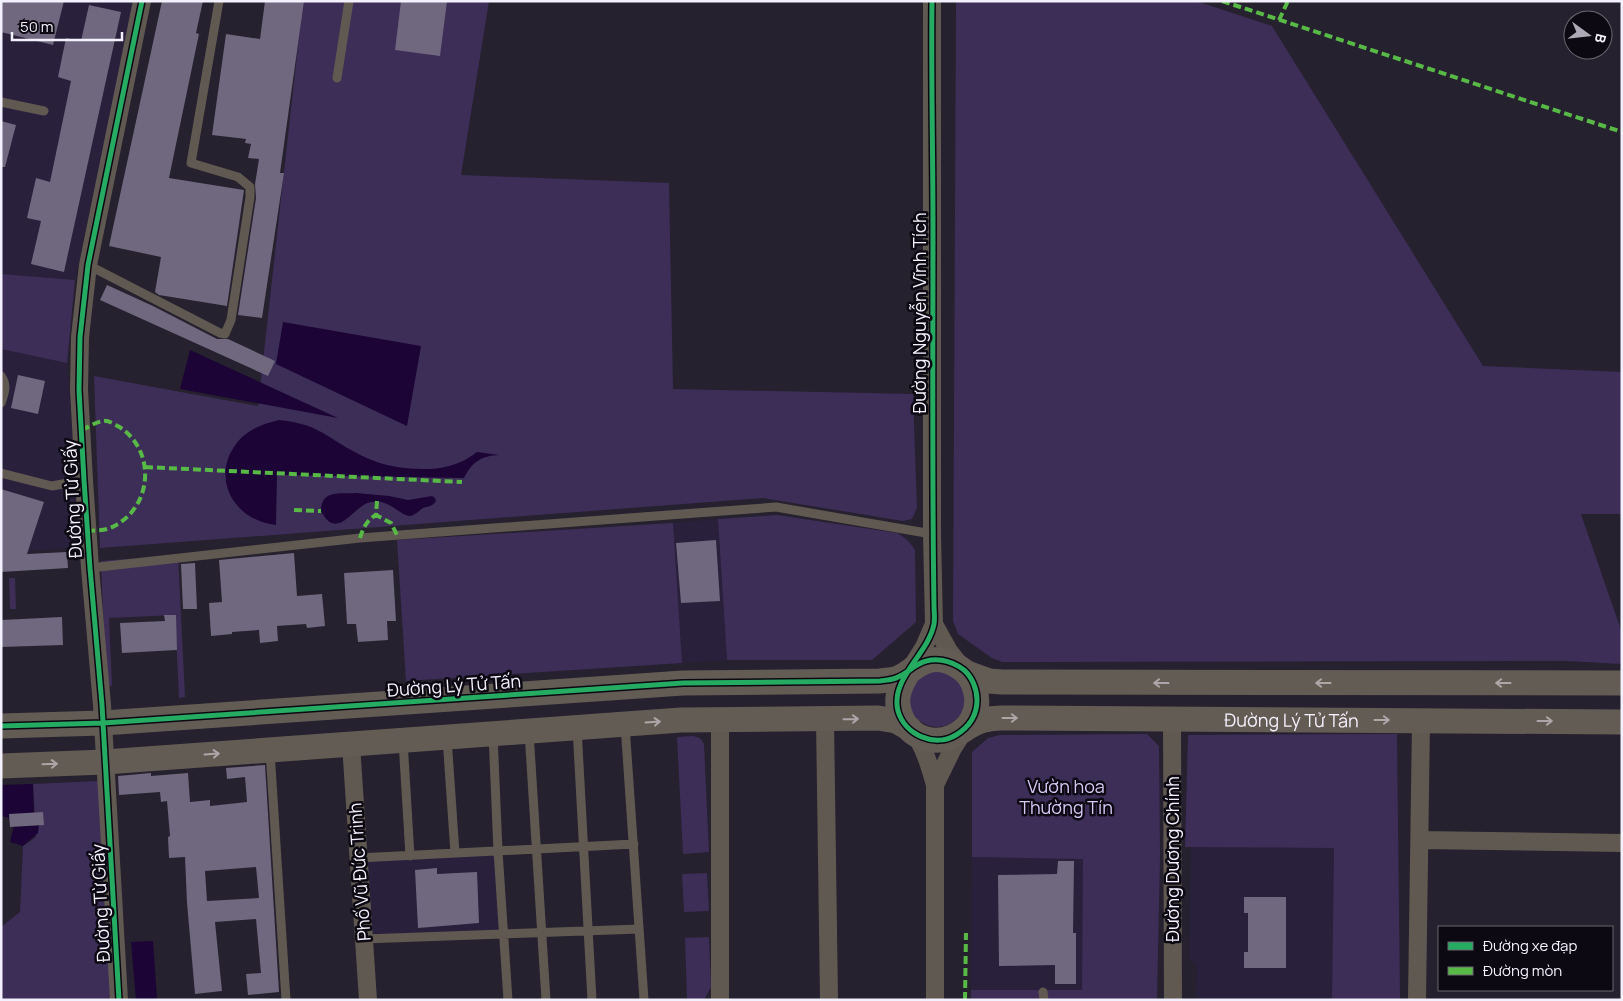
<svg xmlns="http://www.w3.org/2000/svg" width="1623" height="1001" viewBox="0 0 1623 1001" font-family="Manrope,sans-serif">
	<rect width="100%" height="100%" fill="#25212e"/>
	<path fill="#29213c" d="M1,1h133l-59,279 -74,-6z
		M1,349l66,14 14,184 -80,6z
		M718,519l9,141 -45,3 -9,-140z
		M1191,847l143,1 -2,152h-136l1,-34 -8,-7z
		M498,851l5,83 -139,5 -6,-81z
		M972,857l111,1 -1,133 -111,-1z"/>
	<path fill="#3d2e58" d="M303,1h186l-28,174 208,8 4,206 240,5 4,114 -5,11 -9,2 -140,-23 -663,50 -6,-172 164,30z
		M956,1h240l76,25 211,340 139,6v142h-41l41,119v31l-56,-3 -564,1 -10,-4 -34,-24 -5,-13z
		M1,274l74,6 -8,83 -66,-14z
		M777,515l120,18c9,5 13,9 18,17l1,72 -44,38h-145l-9,-141z
		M673,523l9,140 -276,18 -9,-141z
		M178,555l7,142 -6,1 -4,-83 -66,3 3,68 -6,-1 -5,-124z
		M9,578h6l1,31h-6z
		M909 699a28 28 0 1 1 56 0a28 28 0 1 1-56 0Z
		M1147,734l12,12 1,111 -3,143h-186v-10h111l1,-131 -111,-2v-105l16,-14 12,-3z
		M1397,734l3,266h-68l2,-152 -149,-1 3,-112z
		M693,736l7,2 4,6 5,108 -26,2 -6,-117z
		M98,781l13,219h-110v-73l19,-15 3,-66 13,-9 -3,-53z
		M707,873l2,38 -25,1 -2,-38z
		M709,937l2,50 -7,13h-17l-2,-62z"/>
	<path fill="#1c0437" d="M283,322l138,24 -14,80 -131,-62z
		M190,350l148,68 -158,-29z
		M279,420c38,4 43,14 74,31 24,14 49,19 77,18 18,-1 33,-6 47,-17l22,3c-18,1 -27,7 -35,23l-187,-3 -1,50c-41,-4 -66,-46 -40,-81 11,-15 27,-20 43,-24z
		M356,493l33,3 19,4 24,-4 3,2 1,3c-4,6 -7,5 -13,7 -4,2 -7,7 -13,8 -10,0 -21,-18 -39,-14 -18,3 -33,41 -50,9 0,-22 19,-17 35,-18z
		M33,784l1,32 5,9 -1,8 -15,13 -13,-4 4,-17 -4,-7 -9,-2v-31z
		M153,941l4,58 -21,1 -5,-58z"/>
	<path fill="#6f687e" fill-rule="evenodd" d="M1,1h63l-11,44 -52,-13z
		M162,1h41l-7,32 3,1 -30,144 75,12 -17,116 -68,-11 -4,-3 6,-35 -52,-11z
		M265,1h39l-24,172h4l-22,145 -24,-3 18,-117 -1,-14 4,-25 -11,-1 3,-14 -6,-1 1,-4 -34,-4 14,-101 34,5z
		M401,1h46l-7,55 -45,-6z
		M89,5l32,7 -57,260 -33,-8 10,-43 -14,-3 9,-40 14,4 21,-101 -13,-4 8,-39 15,3z
		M1,121l15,4 -11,42h-4z
		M107,285l46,21 64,33h11l47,22 -7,15 -168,-76z
		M18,375l27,6 -7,33 -27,-6z
		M1,489l43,13 -17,52 40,-2 1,16 -67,4z
		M716,540l4,61 -39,2 -5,-60z
		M294,553l3,43 25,-2 3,32 -18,2 -1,-4 -29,2 1,15 -18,2 -1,-13 -27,2v2l-21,2 -2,-33 13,-1 -3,-42z
		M195,563l2,46h-14l-2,-45z
		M393,570l3,51h-9l1,19 -30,2 -2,-18h-9l-3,-51z
		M164,615h12l1,35 -55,3 -2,-30 45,-2z
		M62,617l1,28 -62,2v-27z
		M265,765l14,227 -31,3 -2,-21 15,-1 -5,-54 -41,3 7,69 -27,3 -8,-91 -2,-46 -16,1 -1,-21 2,-1 -3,-35 -6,1 -1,-10 -41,3 -1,-19 33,-3v3l37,-3 2,29 20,-2v6l37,-4 -2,-25 -18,2 -1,-11zM256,867l3,31 -52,3 -2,-30z
		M43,812l1,13 -34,2 -1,-13z
		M1058,861h16l-1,72h3v51h-21v-19l-56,1 -1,-91 59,-1z
		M437,868v6l40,-2 2,51 -61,5 -3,-58z
		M1244,897h42v71h-42v-16h4v-39h-4z"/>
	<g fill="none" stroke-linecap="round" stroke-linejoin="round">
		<path stroke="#605951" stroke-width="9" d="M337,78l12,-77
			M1,102l43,9
			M88,265l132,68 5,1 6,-14 19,-123v-10l-12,-10 -47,-14 28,-162
			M1,376c7,9 3,18 0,27
			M1,473l51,13 32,-6
			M90,568l270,-30 416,-31 156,27
			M625,725l19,275
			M577,728l15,272
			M529,732l17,268
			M493,734l5,117 10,149
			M447,738l8,115
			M403,741l7,115
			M270,751l16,249
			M358,858l276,-14
			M364,939l275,-10
			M1043,992l1,8"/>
		<path stroke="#605951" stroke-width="18" d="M934,624l15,27 12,15
			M910,669l14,-22 10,-23 -2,-90v-533
			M825,719l4,281
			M1172,719l1,281
			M720,720v280
			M915,734c10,16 15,33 20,51v215
			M351,744l17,256
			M935,785l18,-37 11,-17
			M1420,840l202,3
			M119,1000l-17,-295 -12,-137 -6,-88 -5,-90 1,-53 8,-72 54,-264
			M1417,1000l4,-279"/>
		<g stroke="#635c54" stroke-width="25">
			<path d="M967,673l22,8 13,1 620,1"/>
			<path d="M1,726l102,-3 580,-40 197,-2c6,-1 13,-1 18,-3 12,-5 20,-16 34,-18 11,-2 22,3 31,10 6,5 10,12 12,19 13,46 -51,72 -73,30 -8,-17 -4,-31 6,-46"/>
			<path id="s1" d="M964,730c13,-9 23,-12 39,-12l619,4"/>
			<path d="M1,766l104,-4 576,-42 197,-2 18,3 14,8"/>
		</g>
		<path stroke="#58b947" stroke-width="4" stroke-dasharray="8 4" stroke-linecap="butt" d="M1222,1l400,131
			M1279,20l9,-19
			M82,430c6,-3 14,-8 21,-9 6,-1 13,4 18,7 37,26 30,83 -11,100 -7,3 -16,2 -23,3
			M145,467l317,15
			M377,501l-1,14 15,8 6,12
			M294,510l27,1
			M360,538c3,-10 7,-18 16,-23
			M965,1000l1,-67"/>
		<defs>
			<path id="cycleway" d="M1,726l102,-3 580,-40 197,-2c6,-1 13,-1 18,-4 8,-3 13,-9 21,-13 14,-8 32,-4 45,6 8,7 13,19 13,30 0,15 -8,27 -21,35 -21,13 -51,0 -58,-24 -8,-33 30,-56 36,-87 1,-6 0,-13 0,-19 -2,-126 -1,-251 -1,-377 0,-76 -2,-151 -1,-227
				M119,1000l-17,-295 -12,-137 -6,-88 -5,-90 1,-53 8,-72 54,-264"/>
		</defs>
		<use href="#cycleway" stroke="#0c0913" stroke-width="8"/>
		<use href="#cycleway" stroke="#26ab63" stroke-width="5"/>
	</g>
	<defs><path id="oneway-shaft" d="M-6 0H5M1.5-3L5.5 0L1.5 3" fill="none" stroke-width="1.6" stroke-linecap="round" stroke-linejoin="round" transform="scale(1.25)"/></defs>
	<g stroke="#aca6a9">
		<use href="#oneway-shaft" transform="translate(1161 683) rotate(-180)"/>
		<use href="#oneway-shaft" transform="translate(1323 683) rotate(-180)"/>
		<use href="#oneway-shaft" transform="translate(1503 683) rotate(-180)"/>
		<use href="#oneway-shaft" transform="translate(1010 718)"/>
		<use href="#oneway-shaft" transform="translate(851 719) rotate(-1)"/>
		<use href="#oneway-shaft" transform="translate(1382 720)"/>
		<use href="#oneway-shaft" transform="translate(1545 721)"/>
		<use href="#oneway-shaft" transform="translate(653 722) rotate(-4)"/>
		<use href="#oneway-shaft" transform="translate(212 754) rotate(-4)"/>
		<use href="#oneway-shaft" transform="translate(50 764) rotate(-2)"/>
	</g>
	<g text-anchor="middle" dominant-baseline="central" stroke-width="5" stroke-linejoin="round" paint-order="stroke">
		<g font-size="18" fill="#f4f1fe" stroke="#0c0913">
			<text transform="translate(919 313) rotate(-90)">Đường Nguyễn Vĩnh Tích</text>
			<text transform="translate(72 499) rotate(-93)">Đường Từ Giấy</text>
			<text transform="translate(454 685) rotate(-4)">Đường Lý Tử Tấn</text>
			<text stroke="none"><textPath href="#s1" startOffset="330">Đường Lý Tử Tấn</textPath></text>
			<text transform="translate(1172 859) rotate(-90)">Đường Dương Chính</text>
			<text transform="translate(359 872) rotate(-94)">Phố Vũ Đức Trinh</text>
			<text transform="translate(100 903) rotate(-93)">Đường Từ Giấy</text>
		</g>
		<g font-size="18" fill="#d6c9f5" stroke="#0c0913">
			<text x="1066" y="786">Vườn hoa<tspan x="1066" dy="21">Thường Tín</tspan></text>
		</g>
	</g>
	<rect width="1623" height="1001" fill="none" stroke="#f4f1fe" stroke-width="5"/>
	<rect x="1438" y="926" width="175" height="65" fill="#0c0913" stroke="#696671"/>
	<rect x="1448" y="942" width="25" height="8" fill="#26ab63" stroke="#696671"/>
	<text x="1483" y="951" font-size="15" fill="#f4f1fe">Đường xe đạp</text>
	<rect x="1448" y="967" width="25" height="8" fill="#58b947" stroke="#696671"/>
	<text x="1483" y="976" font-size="15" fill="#f4f1fe">Đường mòn</text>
	<g transform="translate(1588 35) rotate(105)"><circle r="24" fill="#0c0913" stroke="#696671"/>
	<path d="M0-4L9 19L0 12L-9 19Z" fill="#aca8b5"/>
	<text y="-8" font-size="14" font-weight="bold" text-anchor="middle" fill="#f4f1fe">B</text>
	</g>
	<path d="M12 32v8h110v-8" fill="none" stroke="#f4f1fe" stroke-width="2.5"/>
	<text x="20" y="32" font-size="15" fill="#f4f1fe" stroke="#0c0913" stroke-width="4" paint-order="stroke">50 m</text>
</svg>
